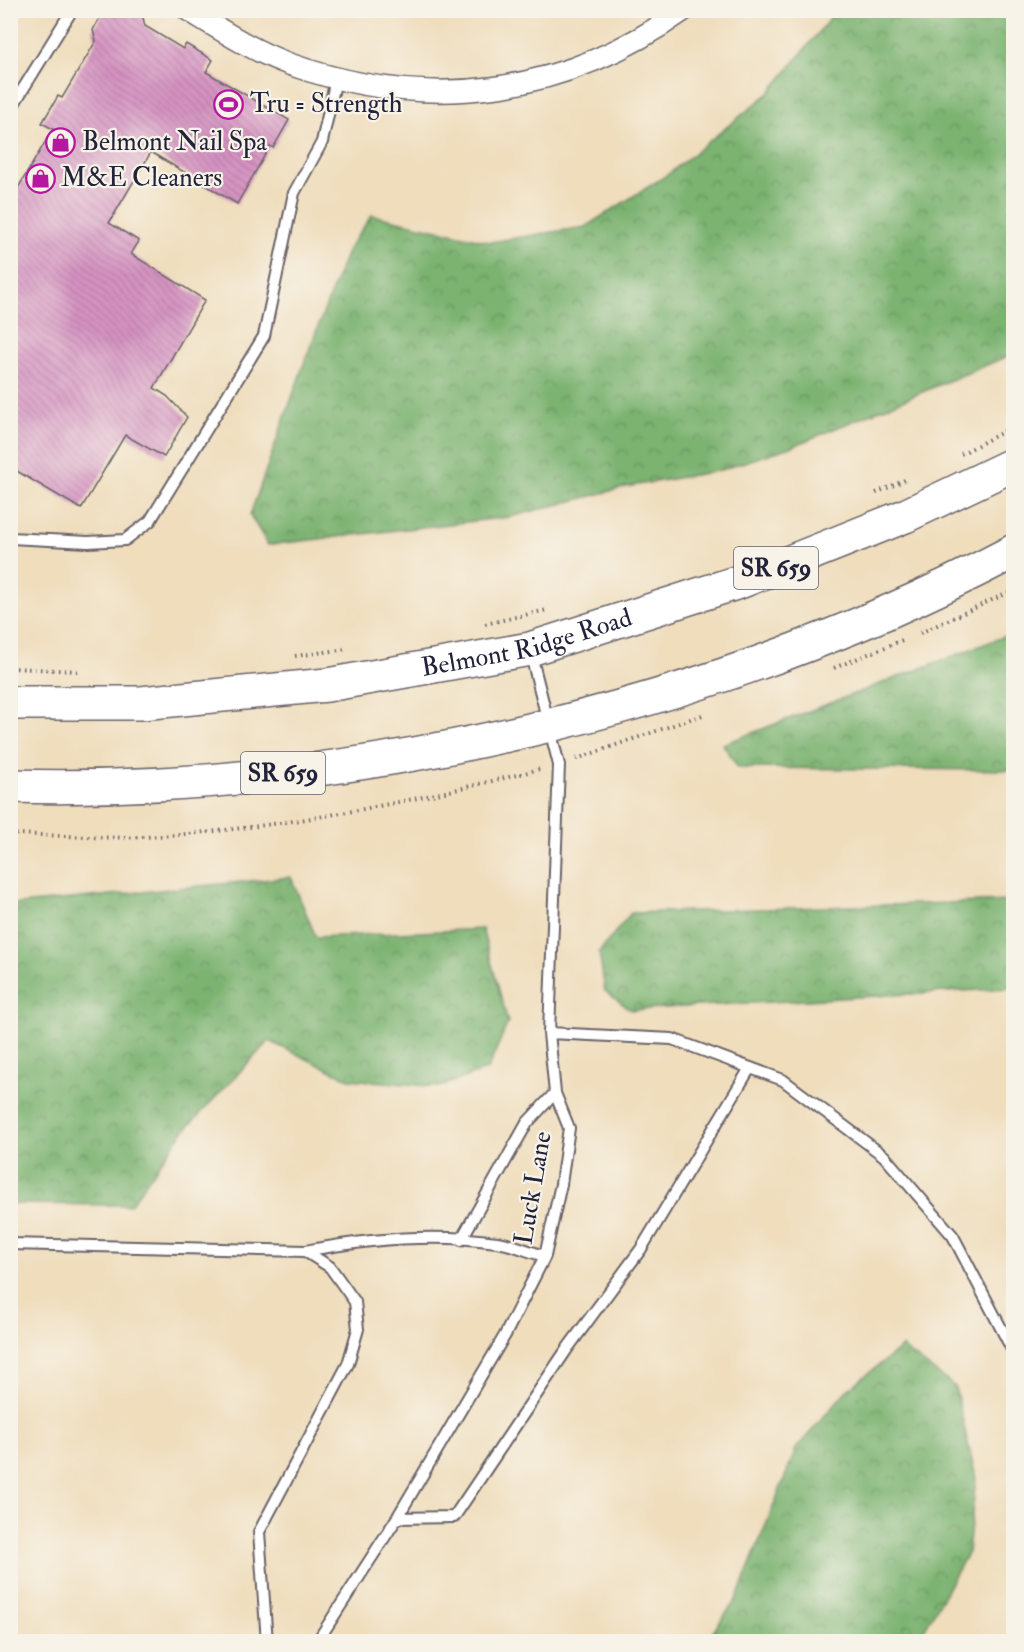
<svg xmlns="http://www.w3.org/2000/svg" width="1024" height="1652" viewBox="0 0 1024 1652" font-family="'IM FELL Double Pica',serif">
	<defs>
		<pattern id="forest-crowns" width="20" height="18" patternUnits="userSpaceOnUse" patternTransform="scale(1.5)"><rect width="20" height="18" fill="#7cb371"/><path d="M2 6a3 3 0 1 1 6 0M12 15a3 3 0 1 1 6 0" fill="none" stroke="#65915e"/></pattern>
		<pattern id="building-back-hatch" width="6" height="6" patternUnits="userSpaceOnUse" patternTransform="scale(1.5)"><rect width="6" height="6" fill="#d693c2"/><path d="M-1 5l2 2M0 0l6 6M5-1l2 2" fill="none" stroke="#ad789f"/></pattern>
	</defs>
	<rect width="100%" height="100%" fill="#f7f3e8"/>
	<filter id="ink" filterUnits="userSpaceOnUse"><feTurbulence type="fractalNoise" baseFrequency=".0167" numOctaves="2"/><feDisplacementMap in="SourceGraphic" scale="12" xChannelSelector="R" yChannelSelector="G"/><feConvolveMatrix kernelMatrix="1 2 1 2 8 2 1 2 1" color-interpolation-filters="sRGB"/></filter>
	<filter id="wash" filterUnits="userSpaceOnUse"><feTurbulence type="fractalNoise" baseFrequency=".008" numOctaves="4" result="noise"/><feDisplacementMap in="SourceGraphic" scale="24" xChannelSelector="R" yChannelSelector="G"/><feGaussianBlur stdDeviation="1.35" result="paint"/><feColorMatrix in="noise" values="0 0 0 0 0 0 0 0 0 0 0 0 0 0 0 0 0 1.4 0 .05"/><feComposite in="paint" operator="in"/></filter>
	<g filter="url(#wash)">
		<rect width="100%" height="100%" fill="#efddbc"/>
		<path fill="url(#forest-crowns)" stroke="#4f6a56" stroke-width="1.5" d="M836,11h177v343l-222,93 -74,24 -91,16 -116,30 -242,28 -18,-30 56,-157 42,-109 24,-34 118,27 95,-15 82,-52 102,-82z
			M1013,633v137l-275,-2 -15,-24z
			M291,877l25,60 166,-8 26,93 -20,47 -49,18 -90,-8 -80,-38 -87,92 -52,72 -119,-1v-299z
			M1013,901v87l-382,22 -26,-19 -6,-39 32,-39z
			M902,1347l53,40 21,91 -8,74 -50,89h-212l30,-41 60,-151 50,-58z"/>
		<g id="blocks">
			<path fill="url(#building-back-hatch)" d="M104,10h32l6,4 3,12 38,23 3,-5 27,16 -7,12 83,48 -16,28 -3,-2 -33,58 -86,-52 -42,71 30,18 -8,13 74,46 -51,88 13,8 20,21 -23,40 -39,-22 -44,74 -71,-42v-283l8,4 35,-59 -11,-6 16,-27 4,2 34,-57 -3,-11z"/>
		</g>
	</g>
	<g filter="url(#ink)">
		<use href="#blocks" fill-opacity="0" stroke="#6a6368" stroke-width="1.5"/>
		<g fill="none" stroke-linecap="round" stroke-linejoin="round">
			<defs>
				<path id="lane" d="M10,110l62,-100
					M10,538l78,4 37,-2 25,-19 114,-185 30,-143 28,-51 14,-63
					M549,1033l123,6 111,41 101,76 69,80 61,117
					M461,1240l66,-117 28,-30
					M10,1244l295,7c62,-12 128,-18 192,-9 16,2 32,10 48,14
					M397,1518l57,-1 113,-168 74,-100 109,-181
					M267,1642l-8,-110 89,-168 10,-35 -3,-27 -25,-35 -25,-16
					M317,1642l80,-124 108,-183 40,-79 16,-72 8,-56 -14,-35 -6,-60 10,-268 -29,-114"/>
				<path id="street" d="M188,10c33,20 65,41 101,54 139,49 274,32 395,-54"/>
				<g id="primary">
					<path id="s1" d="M10,703h131l186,-18 203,-36 212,-68 163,-65 109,-52"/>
					<path d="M10,786c334,9 708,-78 1004,-235"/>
				</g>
			</defs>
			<use href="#lane" stroke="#6a6368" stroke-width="14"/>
			<use href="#street" stroke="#6a6368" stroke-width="24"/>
			<use href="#primary" stroke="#6a6368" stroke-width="36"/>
			<path stroke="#6a6368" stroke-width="4" stroke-dasharray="1.5 4.5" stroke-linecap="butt" d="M961,454l53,-28
				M876,493l29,-13
				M485,624l62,-14
				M920,633l94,-43
				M295,656l52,-7
				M10,668l69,3
				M834,668l71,-29
				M576,759l129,-45
				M10,834c50,1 101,6 150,2 129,-9 256,-35 380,-67"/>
			<use href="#lane" stroke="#fff" stroke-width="10"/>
			<use href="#street" stroke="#fff" stroke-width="21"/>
			<use href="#primary" stroke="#fff" stroke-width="33"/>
		</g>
	</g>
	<defs>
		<symbol id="stadium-ring" viewBox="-11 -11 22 22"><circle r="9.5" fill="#f7f3e8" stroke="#b5179e" stroke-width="1.5"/><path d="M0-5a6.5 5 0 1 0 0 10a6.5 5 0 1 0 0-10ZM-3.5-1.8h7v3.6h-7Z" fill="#b5179e"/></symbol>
		<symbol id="shop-ring" viewBox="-11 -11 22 22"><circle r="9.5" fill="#f7f3e8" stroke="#b5179e" stroke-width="1.5"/><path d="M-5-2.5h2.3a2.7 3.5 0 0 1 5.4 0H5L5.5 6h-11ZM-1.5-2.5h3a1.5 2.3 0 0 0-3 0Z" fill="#b5179e"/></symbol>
	</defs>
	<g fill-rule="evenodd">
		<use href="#stadium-ring" x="212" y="88" width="33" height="33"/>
		<use href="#shop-ring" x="44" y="126" width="33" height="33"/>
		<use href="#shop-ring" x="24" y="162" width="33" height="33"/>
	</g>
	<g text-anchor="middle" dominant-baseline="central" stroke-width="4.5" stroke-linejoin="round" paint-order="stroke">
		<g fill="#f7f3e8" stroke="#62616f" stroke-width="1.5">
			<rect x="734" y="547" width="84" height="42" rx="4.5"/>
			<rect x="241" y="752" width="84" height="42" rx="4.5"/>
		</g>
		<g font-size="24" font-weight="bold" fill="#22223b">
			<text x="776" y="568">SR 659</text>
			<text x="283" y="773">SR 659</text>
		</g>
		<g font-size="26" fill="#22223b" stroke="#f7f3e8" text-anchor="start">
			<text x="250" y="104">Tru = Strength</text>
			<text x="82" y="142">Belmont Nail Spa</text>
			<text x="61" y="178">M&amp;E Cleaners</text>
		</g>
		<g font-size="26" fill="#22223b" stroke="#f7f3e8">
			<text stroke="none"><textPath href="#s1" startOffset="522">Belmont Ridge Road</textPath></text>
			<text transform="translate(533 1188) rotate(-80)">Luck Lane</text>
		</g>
	</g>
	<rect width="1024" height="1652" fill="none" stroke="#f7f3e8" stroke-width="36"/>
</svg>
